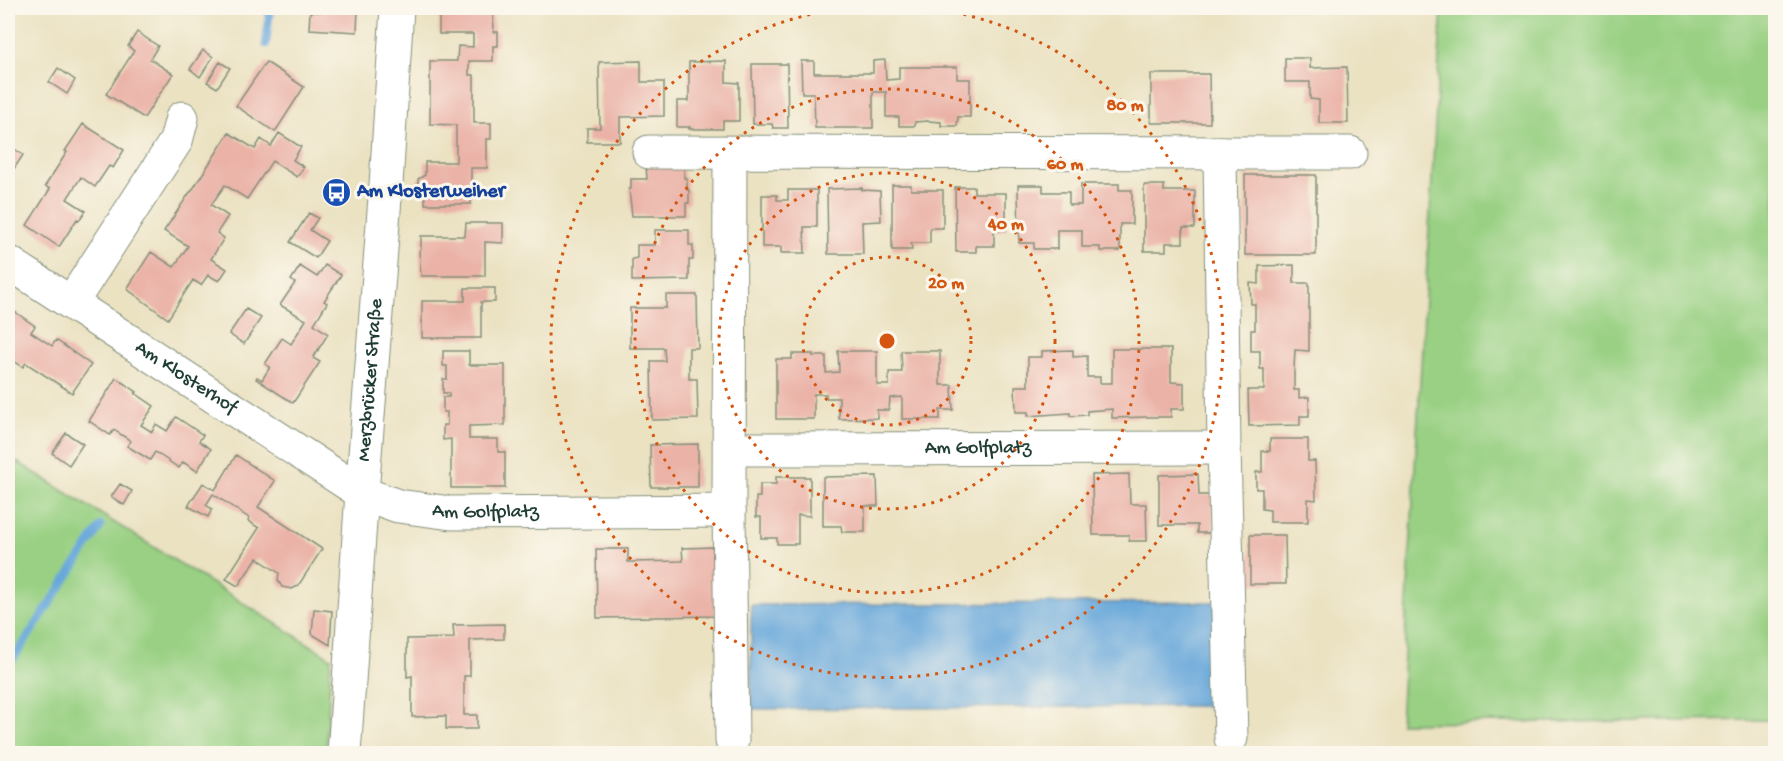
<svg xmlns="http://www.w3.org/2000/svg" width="1783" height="761" viewBox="0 0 1783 761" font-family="'Gochi Hand',sans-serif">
	<rect width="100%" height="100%" fill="#fbf7ec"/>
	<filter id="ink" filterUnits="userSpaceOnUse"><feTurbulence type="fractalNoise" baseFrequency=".0167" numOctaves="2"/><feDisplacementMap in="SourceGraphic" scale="12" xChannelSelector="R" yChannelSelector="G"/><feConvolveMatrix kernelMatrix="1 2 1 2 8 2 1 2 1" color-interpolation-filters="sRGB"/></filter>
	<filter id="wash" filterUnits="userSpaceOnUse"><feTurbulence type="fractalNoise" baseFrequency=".008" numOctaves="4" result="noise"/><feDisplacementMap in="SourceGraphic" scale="24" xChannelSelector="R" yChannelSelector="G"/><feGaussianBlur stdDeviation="1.35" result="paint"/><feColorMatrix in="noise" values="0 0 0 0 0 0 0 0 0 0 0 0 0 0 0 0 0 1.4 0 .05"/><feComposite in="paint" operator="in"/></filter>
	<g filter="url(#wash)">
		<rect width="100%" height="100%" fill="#ebe2c2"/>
		<path fill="#99d083" stroke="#5c865c" stroke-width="1.5" d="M1442,8h333v712l-375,3z
			M8,456l323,202 -5,95h-318z"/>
		<path fill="#68a7da" stroke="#447287" stroke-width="1.5" d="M1215,602l1,104 -465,3v-104z"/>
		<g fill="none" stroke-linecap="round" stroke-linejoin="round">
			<path stroke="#68a7da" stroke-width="8" d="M266,44l4,-36
				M8,667l93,-141"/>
		</g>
		<g id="blocks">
			<path fill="#ebb3a8" d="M321,8h37l-1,24 -48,-3 1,-17h11z
				M436,8h57l1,24h4v14h-5v15h-24v14h5v48h17v16h-4v29h-16v36h-46v-14h-3l-4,-4v-7l7,-4v-13h31v-37l-26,-1v-63h27l1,-15 15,1v-13h-34v-16l-3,-2z
				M137,32l21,14 -8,13 23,15 -29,44 -38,-24 28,-43 -6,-5z
				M203,50l10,7 -13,20 -10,-8z
				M1285,58h25v10l37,-1 1,56h-29v-23l-9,-1v-17h-25z
				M885,60l1,20 13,-1v-12h58v12h13v38h-12l-1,9h-16v-4l-13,-1 -13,1v4h-16v-9h-13v-25h-13v36h-58l-1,-35h-12l-1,-32h13v12h59v-12z
				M641,61v21h23v34l-44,1v25h-33v-14h13l-1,-66z
				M726,61v21l13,1v38h-16v8h-34l1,-2h-13v-26h12v-39z
				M220,62l10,6 -13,20 -10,-6z
				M266,62l38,25 -29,45 -39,-26z
				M752,64h35l1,64h-15l-1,-4h-19z
				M58,68l17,12 -8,14 -18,-12z
				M1151,74h58l1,49h-59z
				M83,124l41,26 -11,18 -4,-2 -14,21 -14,-10 -14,22 19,12 -7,9 -2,-1 -18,28 -32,-22 23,-36 -5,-3 22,-34 -2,-1z
				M229,133l26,16 6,-10 10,7 8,-13 22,14 -8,13 11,7 -7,10 -25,-16 -25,38 -22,-14 -14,20 17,11 -11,17 7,5 -13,21 16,10 -8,12 -11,-6 -7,10 -8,-5 -25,39 -41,-30 24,-37 23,15 14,-21 -24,-15 26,-39h1z
				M8,145l15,10 -15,23z
				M646,165h38v13h3v12h2v13h-3v13h-54l-3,-27h2v-10h16z
				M1245,175h71v80h-71z
				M1081,184h38v6h13v34h-12v27h-20v-4h-18v-17h-25v19h-23v-6h-15l-1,-58h25v7h26v13h12z
				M892,185h19v5h32v38h-13v15h-19l1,7h-20z
				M1144,185h20v6h31v37h-12v15h-17v8h-22z
				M955,187h19v6h32v37l-12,1v15h-18v6h-20z
				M862,188v2l18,1 1,30 -19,1 1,32h-35l-1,-65z
				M788,190h29v37h-13l1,26h-24v-6h-19v-52h15v5h11z
				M309,213l9,5 -8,12 17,11 -11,17 -26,-16z
				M466,223h37v20l-18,-1v34h-64l-2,-25 2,-2v-13h44z
				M655,230h34v15h4v15h-4v20l-57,1v-22l5,-1v-13h18z
				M325,265l16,10 -17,26 3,2 -13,21 14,10 -15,24 7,4 -27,41 -37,-24 1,-2 5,3 8,-13 -5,-3 17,-26 9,6 15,-24 -26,-15 15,-22 -4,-3 9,-14 17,11z
				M1294,265v18h15v68l-14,-1 -1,19v21h5v8l10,-1v19h-9v9l-51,1 -1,-36h16v-21h-4v-18h-9v-21h4v-26h-4l-1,-21 9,1v-18z
				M465,288h30v14h-14v36h-59v-37h43z
				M666,295h31l1,53h-9v31h8l1,40 -46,1 -1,-59h14l-1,-13h-34v-40h36z
				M8,307l27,19 -4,6 21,14 4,-6 35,25 -19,28 -46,-30 -3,4 -15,-10z
				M246,309l15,9 -17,26 -15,-10z
				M1112,349h59v33l13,1v26h-13v8h-23l-36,1v-9l-25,2v4l-17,1v-3l-42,3v-4h-12l-1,-26h13v-29h14v-6l31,-1v7l14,-1v21h13v6h12z
				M443,351h26v14h36v60l-36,1v13h29v13h7v36h-54v-49l-8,1v-15h4v-13h-4v-15h6v-4h-6v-14h4v-13h-4z
				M838,351h39v34h12v-13h13l-1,-21h39v34h12l1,25h-13v9h-38v-22l-12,1 -1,12h-12v8l-38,1v-21h-13v-4h-12v25h-38v-60h16v-5h21v2h13v17l13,-1z
				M116,378l21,14 -2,1 19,13 -13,19 11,7 4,-8 11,7 9,-14 27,18 -4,6 12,8 -14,22 -14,-9 -4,6 -24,-16 -5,8 -23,-14 4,-5 -17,-11 -4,5 -21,-14z
				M66,433l17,11 -14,21 -17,-12z
				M1270,439h38v22h7l1,39 -8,-1v23h-38v-12l-8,-1v-20h-6v-17h6v-21h8z
				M698,444v43h-47l-1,-42z
				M236,455l39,26 -17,26 64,42 -24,37 -6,3 -10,-2 -4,-7 1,-7 -22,-15 -19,28 -12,-7 33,-51 -11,-7 1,-3 -36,-24 -7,11 6,4 -4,8 -20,-11 15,-23 12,7z
				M1129,474l1,30h16l1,37h-18v-6h-36l-1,-60z
				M1198,474l1,21h14l1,38h-17v-8h-38v-50z
				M877,476l1,30h-13v26h-23l-1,-6h-18v-49z
				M776,477h34v39l-12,-1v29h-21v-6h-16v-21h-5v-20h4v-13h16z
				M120,484l12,7 -8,14 -13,-8z
				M1250,535h35l1,49h-36z
				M715,547l1,69 -119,2 -1,-69h32v13l55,-1 -1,-13z
				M314,609l18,2 -2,34 -18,-11z
				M504,624v15l-34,1v36h-6v39h13v14h-31v-13l-34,1v-41l-5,1v-38l47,-1 -1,-13z"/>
		</g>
	</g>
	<g filter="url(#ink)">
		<use href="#blocks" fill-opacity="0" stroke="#85907b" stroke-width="1.5"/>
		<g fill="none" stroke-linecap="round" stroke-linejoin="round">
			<defs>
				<g id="minor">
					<path d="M649,152l701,1"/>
					<path d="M1220,153l4,295 7,290"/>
					<path id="s1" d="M8,262l354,231 36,13 53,7 278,-2 1,-358"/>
					<path d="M71,303l105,-162 6,-23"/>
					<path id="s2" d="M730,449l494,-1"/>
					<path d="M729,511l3,230"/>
				</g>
				<g id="tertiary">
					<path id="s3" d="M344,754l18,-261 24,-308 11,-177"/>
				</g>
			</defs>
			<use href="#minor" stroke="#85907b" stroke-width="35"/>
			<use href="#tertiary" stroke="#85907b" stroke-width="35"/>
			<use href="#minor" stroke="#fff" stroke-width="33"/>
			<use href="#tertiary" stroke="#fff" stroke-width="33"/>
		</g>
	</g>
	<g fill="none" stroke="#d45610" stroke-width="3" stroke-dasharray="3 6">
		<circle cx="887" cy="341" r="84"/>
		<circle cx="887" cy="341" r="168"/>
		<circle cx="887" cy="341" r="252"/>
		<path d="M928 8A336 336 0 1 1 846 8"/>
	</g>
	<defs>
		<symbol id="bus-disc" viewBox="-11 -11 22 22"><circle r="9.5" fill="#1a4fb4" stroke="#fbf7ec"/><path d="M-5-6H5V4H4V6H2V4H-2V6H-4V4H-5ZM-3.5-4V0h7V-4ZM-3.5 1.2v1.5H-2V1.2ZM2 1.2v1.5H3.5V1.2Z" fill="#fff"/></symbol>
	</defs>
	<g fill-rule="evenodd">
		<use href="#bus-disc" x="320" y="176" width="33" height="33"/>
	</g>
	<g text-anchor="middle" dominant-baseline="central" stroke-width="6" stroke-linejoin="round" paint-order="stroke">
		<g font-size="20" font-weight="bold" fill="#164399" stroke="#fbf7ec" text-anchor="start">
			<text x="357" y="192">Am Klosterweiher</text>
		</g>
		<g font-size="20" fill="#1f3d34" stroke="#fbf7ec">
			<text stroke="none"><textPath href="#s1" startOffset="212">Am Klosterhof</textPath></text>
			<text stroke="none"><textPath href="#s3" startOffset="375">Merzbrücker Straße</textPath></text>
			<text stroke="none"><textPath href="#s2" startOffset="248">Am Golfplatz</textPath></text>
			<text stroke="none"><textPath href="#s1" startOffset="549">Am Golfplatz</textPath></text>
		</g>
	</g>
	<circle cx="887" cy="341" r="9" fill="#d45610" stroke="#fbf7ec" stroke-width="3"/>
	<g font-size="18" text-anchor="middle" font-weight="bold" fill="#d45610" stroke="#fbf7ec" stroke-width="6" stroke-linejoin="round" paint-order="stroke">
		<text x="1125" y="110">80 m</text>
		<text x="1065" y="169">60 m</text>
		<text x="1006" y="229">40 m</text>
		<text x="946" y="288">20 m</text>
	</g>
	<rect width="1783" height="761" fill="none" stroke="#fbf7ec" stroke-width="30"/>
</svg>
